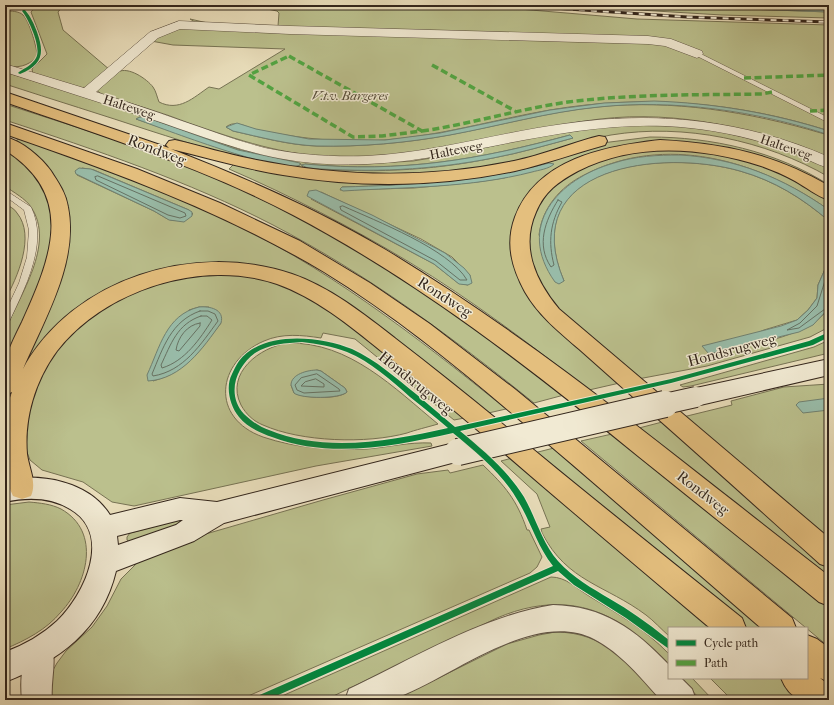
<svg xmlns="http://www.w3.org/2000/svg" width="834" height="705" viewBox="0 0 834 705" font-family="'IM FELL French Canon',serif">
	<rect width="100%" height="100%" fill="#e9debb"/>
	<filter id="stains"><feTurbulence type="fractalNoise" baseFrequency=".005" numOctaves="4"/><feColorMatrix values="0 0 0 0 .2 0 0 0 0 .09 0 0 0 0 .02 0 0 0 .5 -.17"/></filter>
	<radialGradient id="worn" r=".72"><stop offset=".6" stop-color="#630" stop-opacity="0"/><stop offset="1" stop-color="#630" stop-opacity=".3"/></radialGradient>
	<path fill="#bbc08d" stroke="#777354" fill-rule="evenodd" d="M37,5h27l-6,7 5,18 47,40 -22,17 -11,1 -44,-14 -1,-5 15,-15 -16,-42z
		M248,5h224l165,14 192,6v106c-90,-29 -186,-37 -279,-21 -64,11 -126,31 -191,31 -35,0 -67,-4 -101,-11 -11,-2 -22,-11 -32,-3l7,4c27,6 55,14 83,15 44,1 90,-3 133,-11 49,-9 98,-23 148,-28 74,-8 153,5 224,26l8,2v25c-71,-32 -151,-50 -229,-41 -44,5 -86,17 -129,25 -44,8 -88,14 -134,13 -52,-1 -99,-17 -148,-34 -28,-11 -57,-19 -86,-28l-7,-5c7,-6 14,-14 22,-18 10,-6 29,7 35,15 3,4 4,10 6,15 20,10 34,-4 50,-15l10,2 66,-40 -112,-4 -22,-4 16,-10 14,-4 462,14 24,2 29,12 2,-1 -22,-10 -18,-4 -444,-14 -16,-2 -8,-5 22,5 66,2 1,-13 -2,-2z
		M556,5h79l194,7v6l-107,-3z
		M5,11c6,0 14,0 18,4 6,5 15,35 14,42 -9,9 -20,12 -32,8z
		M5,72l127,39 109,39 46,10 76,4 50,-3 42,-7 75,-16 92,-14 78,3 70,16 59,24v10c-64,-37 -145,-54 -218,-42 -28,5 -55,15 -82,23 -47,13 -100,19 -148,17 -38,-2 -77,-5 -115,-12 -39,-7 -77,-20 -115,-32 -48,-16 -97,-31 -146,-47zM140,117l8,1 90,32 63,14 -4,2 -47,-8 -114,-39zM570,135l3,3c-27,7 -53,15 -80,20 -63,13 -128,16 -191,9l3,-3c97,9 173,-4 265,-29z
		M5,104c86,28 173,54 254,94 110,53 209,123 305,197l-30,8c-82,-66 -167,-129 -261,-178 -85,-44 -177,-75 -268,-105z
		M650,137c61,0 126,14 179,48v5l-74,-35 -116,-11 -17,2 -40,10 -18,9 -18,12 -28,91 106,114 -35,8c-58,-45 -117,-90 -180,-128 -58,-35 -118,-66 -180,-93l6,-6 196,17 171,-37zM549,163l-45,15 -27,4 -63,6 -74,2 2,-3c71,-2 139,-5 207,-24zM321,192l100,47 31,18 18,18 -2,10 -10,-2 -24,-19 -123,-65z
		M21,138c66,24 132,48 197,78 105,48 198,120 288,193l-22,5 -165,-125 -125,-24 -138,63 -49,146h-2v-68l62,-185 -52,-80zM82,168l12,2 95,40 4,4c-21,10 -20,8 -39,-3l-77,-36z
		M5,148l24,17 22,37 3,48 -49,119c0,-10 -3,-31 1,-40 13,-33 50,-85 25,-122 -5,-8 -18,-15 -26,-21z
		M668,149l53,5 53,15 55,28v13c-71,-50 -164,-77 -245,-35 -24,12 -42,33 -45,60l25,46c-50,-117 99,-132 176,-110 35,10 62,27 89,50v39l-11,25 -1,13 -9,12 -11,10 -33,10 -55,24c36,-9 98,-15 120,-46v19l-19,10 -103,29 -69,13 -71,-60 -28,-32 -13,-42 11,-42 26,-28 58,-22z
		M5,204c4,2 10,5 12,9 19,23 0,65 -12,87z
		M197,274l64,3 53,21 156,119 -16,3 -99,-81 -32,-6 -2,5c-19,-3 -39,-5 -57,3 -48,21 -54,77 -1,96 32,11 71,14 104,12 22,-2 42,-7 64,-6l1,3 -116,20 -182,40 -22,-4 -29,-20 -41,-12 -12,-10 -5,-13 -1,-13 10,-54 42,-56 58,-35zM199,307h10l12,16c-21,27 -33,48 -68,58l36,-71z
		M829,340v13l-138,33 -8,1 -3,-2 134,-38z
		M288,343c62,-1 106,45 150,81 -10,3 -23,6 -31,9 -40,11 -106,9 -144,-8 -10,-4 -17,-11 -22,-20 -16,-32 19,-58 47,-62zM317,370l4,1 24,17 2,4c-9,8 -43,6 -53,1l-3,-8 10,-11z
		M829,384v161l-146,-128 49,-12 -1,-4 53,-14z
		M670,420l159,142v15l-190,-149z
		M612,434l217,174v39l-248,-206z
		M554,448l209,180h-19l-214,-174z
		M516,457l206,171h-53v8c-8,-7 -15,-15 -23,-21 -40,-30 -79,-33 -104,-82l-1,-4 9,-2 -13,-33 -36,-33z
		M483,465c22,21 34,35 44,65h2l13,27 -5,10 -7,6 -291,127h-193l6,-28 5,-9 9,-12 26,-24 15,-21 14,-27 20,-20 44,-19 138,-40 94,-26 31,-4 2,3z
		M29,502c11,1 22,2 32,7 41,23 26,75 0,103 -15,18 -35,28 -56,37v-144z
		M179,520l4,4 -53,18 -3,-2v-3l3,-4z
		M551,577c15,0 25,11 38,19 29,18 56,33 80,58v13c-13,-12 -25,-25 -38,-36 -42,-32 -87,-33 -134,-13l-172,82h-52z
		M555,632c52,0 74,33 107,68h-268l113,-56 32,-9z
		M680,678h12l21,22h-12z
		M710,678h72l26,22h-76z"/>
	<path fill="#99bdaa" stroke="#708171" d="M635,5l194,4v3z
		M654,101c59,2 119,12 175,30v4c-72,-24 -155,-36 -230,-28 -51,5 -100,19 -149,28 -44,8 -89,12 -133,11 -28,-1 -57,-9 -84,-15l-7,-4 11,-4 19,6 53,10 76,1 55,-7 110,-23 54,-7z
		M140,117l8,1 90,32 62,13v2c-17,10 -139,-37 -164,-46z
		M570,135l3,3c-26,7 -53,15 -80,20 -61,12 -123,15 -185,10l-7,-3 4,-1c97,9 172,-4 265,-29z
		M680,155c55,3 104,23 149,55v11c-27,-23 -54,-40 -89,-50 -77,-22 -225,-6 -176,110l-5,3 -4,-2c-40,-56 3,-103 59,-119 21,-7 44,-8 66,-8z
		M549,163l5,1c-5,5 -15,6 -22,8 -62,16 -126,15 -189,19l-3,-2 2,-2c72,-2 138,-6 207,-24z
		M79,168l12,1 98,41 3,2v4l-8,6 -15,-2 -15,-9 -78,-37 -1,-3z
		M316,190l56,25 73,38 19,15 6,7 2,8 -4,2 -9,-1 -25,-20 -127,-68 2,-5z
		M829,260v48l-16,17 -14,7 -90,22 -7,-8 79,-20 16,-6 11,-10 9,-12 1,-13z
		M199,307c10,-1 26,2 22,16 -18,25 -39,56 -73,58l-1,-6c13,-28 19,-60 52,-68z
		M317,370l4,1 24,17 2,4c-7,7 -46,7 -53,1l-3,-8c0,-11 17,-15 26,-15z
		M829,398v12l-26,3 -7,-8 3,-3z"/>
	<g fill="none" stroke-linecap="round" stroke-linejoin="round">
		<path stroke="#667263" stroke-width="1" d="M98,176l87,37 1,3 -6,2 -12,-3 -72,-35 -1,-3z
			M558,200l4,2c-12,21 -14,40 -8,63l-3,2c-15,-22 -6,-46 7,-67z
			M343,206c33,15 106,43 124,74h-7l-24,-19 -95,-51 -1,-3z
			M829,268l-12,38 -17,17 -13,7 12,-2 30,-22
			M200,311h8l7,3 3,7c-17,23 -34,50 -65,55l-1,-2c11,-26 19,-53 48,-63z
			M201,316h6l5,4c-12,19 -27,41 -50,48l-1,-3c10,-21 16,-41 40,-49z
			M200,323v3l-21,25 -3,-1c2,-13 11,-25 24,-27z
			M317,374l22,15 1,2 -36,2 -7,-3 -2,-5 6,-7z
			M316,379l8,5v3l-23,-1 4,-4z"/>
		<defs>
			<path id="service" d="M695,53h4l130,65v5l-134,-68z
				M5,190l26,17c18,37 -7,82 -22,115l-4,3v-12l14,-30 8,-26 2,-27 -5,-20 -19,-14z"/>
			<path id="minor" d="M179,21l111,5 358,10 23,3 31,12 1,3 -6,4 -32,-12 -17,-2 -358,-10 -110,-5 -22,9 -62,54c29,9 58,19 86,29 27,9 55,20 83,27 33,7 68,9 101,8 67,-3 131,-23 197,-32 92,-14 182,-4 266,33v11c-15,-4 -29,-13 -43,-18 -39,-14 -79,-22 -121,-24 -115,-5 -223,44 -338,38 -64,-3 -116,-25 -176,-45 -49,-16 -97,-31 -146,-47v-8l79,24 66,-56z"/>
			<path id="tertiary" d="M553,605c50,1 82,24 116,60v13h12l11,11 4,11h-35c-20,-22 -40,-47 -67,-61 -62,-31 -145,41 -201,60 -9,4 -37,1 -48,1l4,-11c63,-30 136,-74 204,-84z
				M40,637l10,4c8,18 0,39 2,59h-30c-2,-19 0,-41 8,-59z"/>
			<path id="secondary" d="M829,359v16l-133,31 -8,-3 -4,-6 4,-6 8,-3z
				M458,442l9,3 3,7 -3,7 -243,64 -30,18 -78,30c-14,59 -57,90 -111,111v-30c19,-7 37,-17 52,-31 28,-27 56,-87 13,-112 -20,-12 -42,-12 -65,-7v-22c36,-7 84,1 105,35l70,-17 37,4zM180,520h3l-7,5 -58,20 -1,-9z"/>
			<path id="primary" d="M5,92l164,56 -3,-3 3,-4 6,-1c26,6 51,14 77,19 86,18 176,20 262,2 29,-6 57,-18 85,-25l6,1 2,4 -2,4c-30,8 -59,19 -90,26 -76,16 -156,17 -232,4 -38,-6 -75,-17 -112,-26 74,29 146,60 215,101 157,95 298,214 443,326v30l-10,-4c-60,-49 -120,-97 -181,-146 -109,-89 -220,-175 -345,-241 -91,-48 -191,-79 -288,-113z
				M5,123l132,46 83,34 80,38 70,42 60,41 86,66 276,228 4,10h-35c-80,-69 -159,-139 -240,-207 -62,-53 -127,-106 -197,-149 -100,-60 -209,-100 -319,-138z
				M5,137c17,4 36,20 46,34 7,11 15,22 17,36 11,55 -24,113 -45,162 50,-91 172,-128 269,-95 38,13 72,40 104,65 35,27 69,54 103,82 80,67 162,132 243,197l4,10h-36c-77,-65 -153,-129 -229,-195 -33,-28 -66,-55 -100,-82 -32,-26 -65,-53 -104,-67 -74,-26 -173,6 -220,67 -22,30 -33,67 -30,103 2,15 10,28 4,42l-9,3 -9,-3c-13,-27 -12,-76 -1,-104l-7,3c0,-11 -3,-27 1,-37 4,-12 10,-24 16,-36 29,-64 55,-126 -17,-172z
				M660,140c62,3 115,14 169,46v14c-13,-4 -23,-13 -34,-19 -11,-6 -23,-11 -34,-15 -59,-19 -126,-24 -183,5 -20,11 -33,20 -42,41 -16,36 0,69 23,97l270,229v29l-9,-3c-62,-56 -124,-112 -187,-167 -18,-16 -36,-32 -54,-48 -20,-17 -40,-33 -54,-57 -13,-24 -20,-48 -10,-75 22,-58 90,-71 145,-77z
				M807,635l10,4 12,9v34l-9,-4 9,7v15c-24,0 -37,4 -48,-22h26v-10l2,1 -2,-1z"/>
		</defs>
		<use href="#service" stroke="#605444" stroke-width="1"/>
		<use href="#minor" stroke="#605444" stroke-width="1"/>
		<use href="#tertiary" stroke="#605444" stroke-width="2"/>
		<use href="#secondary" stroke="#33261c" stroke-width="2"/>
		<use href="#primary" stroke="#33261c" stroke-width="2"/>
		<use href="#service" fill="#f1ead3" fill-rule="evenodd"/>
		<use href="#minor" fill="#f1ead3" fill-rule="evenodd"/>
		<use href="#tertiary" fill="#f1ead3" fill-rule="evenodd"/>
		<use href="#secondary" fill="#f1ead3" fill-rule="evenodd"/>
		<use href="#primary" fill="#e4bf7e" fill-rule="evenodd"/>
		<defs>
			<path id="rail" d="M507,5l180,12 142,5"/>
		</defs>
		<use href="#rail" stroke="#33261c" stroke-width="3"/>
		<use href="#rail" stroke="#f1ead3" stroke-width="2" stroke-dasharray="6" stroke-linecap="butt"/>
		<defs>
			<path id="secondary-bridge-far1" d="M660,405l36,-8"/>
			<path id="secondary-bridge" d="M458,452l207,-48"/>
		</defs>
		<use href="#secondary-bridge-far1" stroke="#33261c" stroke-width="22" stroke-linecap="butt"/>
		<use href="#secondary-bridge" stroke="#33261c" stroke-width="28" stroke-linecap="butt"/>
		<use href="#secondary-bridge-far1" stroke="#f1ead3" stroke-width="20"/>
		<use href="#secondary-bridge" stroke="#f1ead3" stroke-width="26"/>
		<path stroke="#52a341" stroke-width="3.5" stroke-dasharray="7 3.5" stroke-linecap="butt" d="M289,56l133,75 -40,5 -29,1 -104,-62z
			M432,65l83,46
			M744,78l85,-3
			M810,111l19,-1
			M422,131c49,-7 97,-22 146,-29 64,-8 129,-7 194,-8l10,-2"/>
		<defs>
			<path id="cycleway" d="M751,5l78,1v2l-76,-2z
				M23,10h2c6,7 9,14 12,22 8,22 5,33 -17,42l-2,-1 1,-1c6,-4 13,-7 17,-14 6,-10 -7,-38 -14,-47z
				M829,332v5l-16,8 -142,38 -211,48c23,19 48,40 64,66 12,21 18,46 34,64 15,17 34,27 52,38 19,11 38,24 55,38l4,3v9l-43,-31 -52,-33 -16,-14 -291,129h-13l1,-3 298,-131c-16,-20 -22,-44 -35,-65 -15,-27 -41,-48 -65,-68 -58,13 -123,26 -181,4 -12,-4 -25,-10 -33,-20 -9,-11 -14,-30 -7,-43 2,-4 4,-9 7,-13 24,-31 81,-25 113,-12 24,11 44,29 64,45 13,11 26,22 39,33l216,-48 138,-38zM302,342c15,2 30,4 45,10 24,10 44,28 63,45 13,10 26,21 38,31 -56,13 -124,25 -179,2 -9,-3 -18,-9 -25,-16 -18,-20 -8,-47 11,-61 14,-9 31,-10 47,-11z"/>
		</defs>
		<use href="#cycleway" stroke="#f1ead3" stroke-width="2"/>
		<use href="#cycleway" fill="#00873e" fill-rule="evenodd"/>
	</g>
	<g text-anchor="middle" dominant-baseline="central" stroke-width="3" stroke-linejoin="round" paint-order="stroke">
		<g font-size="13" font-style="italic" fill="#554c38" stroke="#f1ead3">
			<text x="350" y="95">V.t.v. Bargeres</text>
		</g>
		<g font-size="13" fill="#33261c" stroke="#f1ead3">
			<text transform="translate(129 107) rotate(18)">Halteweg</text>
			<text transform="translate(786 147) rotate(19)">Halteweg</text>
			<text transform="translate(456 150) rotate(-11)">Halteweg</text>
		</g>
		<g font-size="15" fill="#33261c" stroke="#f1ead3">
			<text transform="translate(157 150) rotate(21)">Rondweg</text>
			<text transform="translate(445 297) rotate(33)">Rondweg</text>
			<text transform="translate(732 350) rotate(-15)">Hondsrugweg</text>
			<text transform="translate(416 383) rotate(39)">Hondsrugweg</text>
			<text transform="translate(703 493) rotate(38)">Rondweg</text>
		</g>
	</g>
	<rect width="834" height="705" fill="none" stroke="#e9debb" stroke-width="20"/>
	<rect x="6" y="6" width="822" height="693" fill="none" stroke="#33261c" stroke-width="2"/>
	<rect x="10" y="10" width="814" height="685" fill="none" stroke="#33261c"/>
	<rect x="668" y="627" width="140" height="52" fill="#f1ead3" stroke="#a59c8a"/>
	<rect x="676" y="640" width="20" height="6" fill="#00873e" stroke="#a59c8a"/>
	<text x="704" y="647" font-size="12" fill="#33261c">Cycle path</text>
	<rect x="676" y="660" width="20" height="6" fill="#52a341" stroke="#a59c8a"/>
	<text x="704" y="667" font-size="12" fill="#33261c">Path</text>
	<rect width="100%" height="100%" filter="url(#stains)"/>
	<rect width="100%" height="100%" fill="url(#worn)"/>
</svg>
